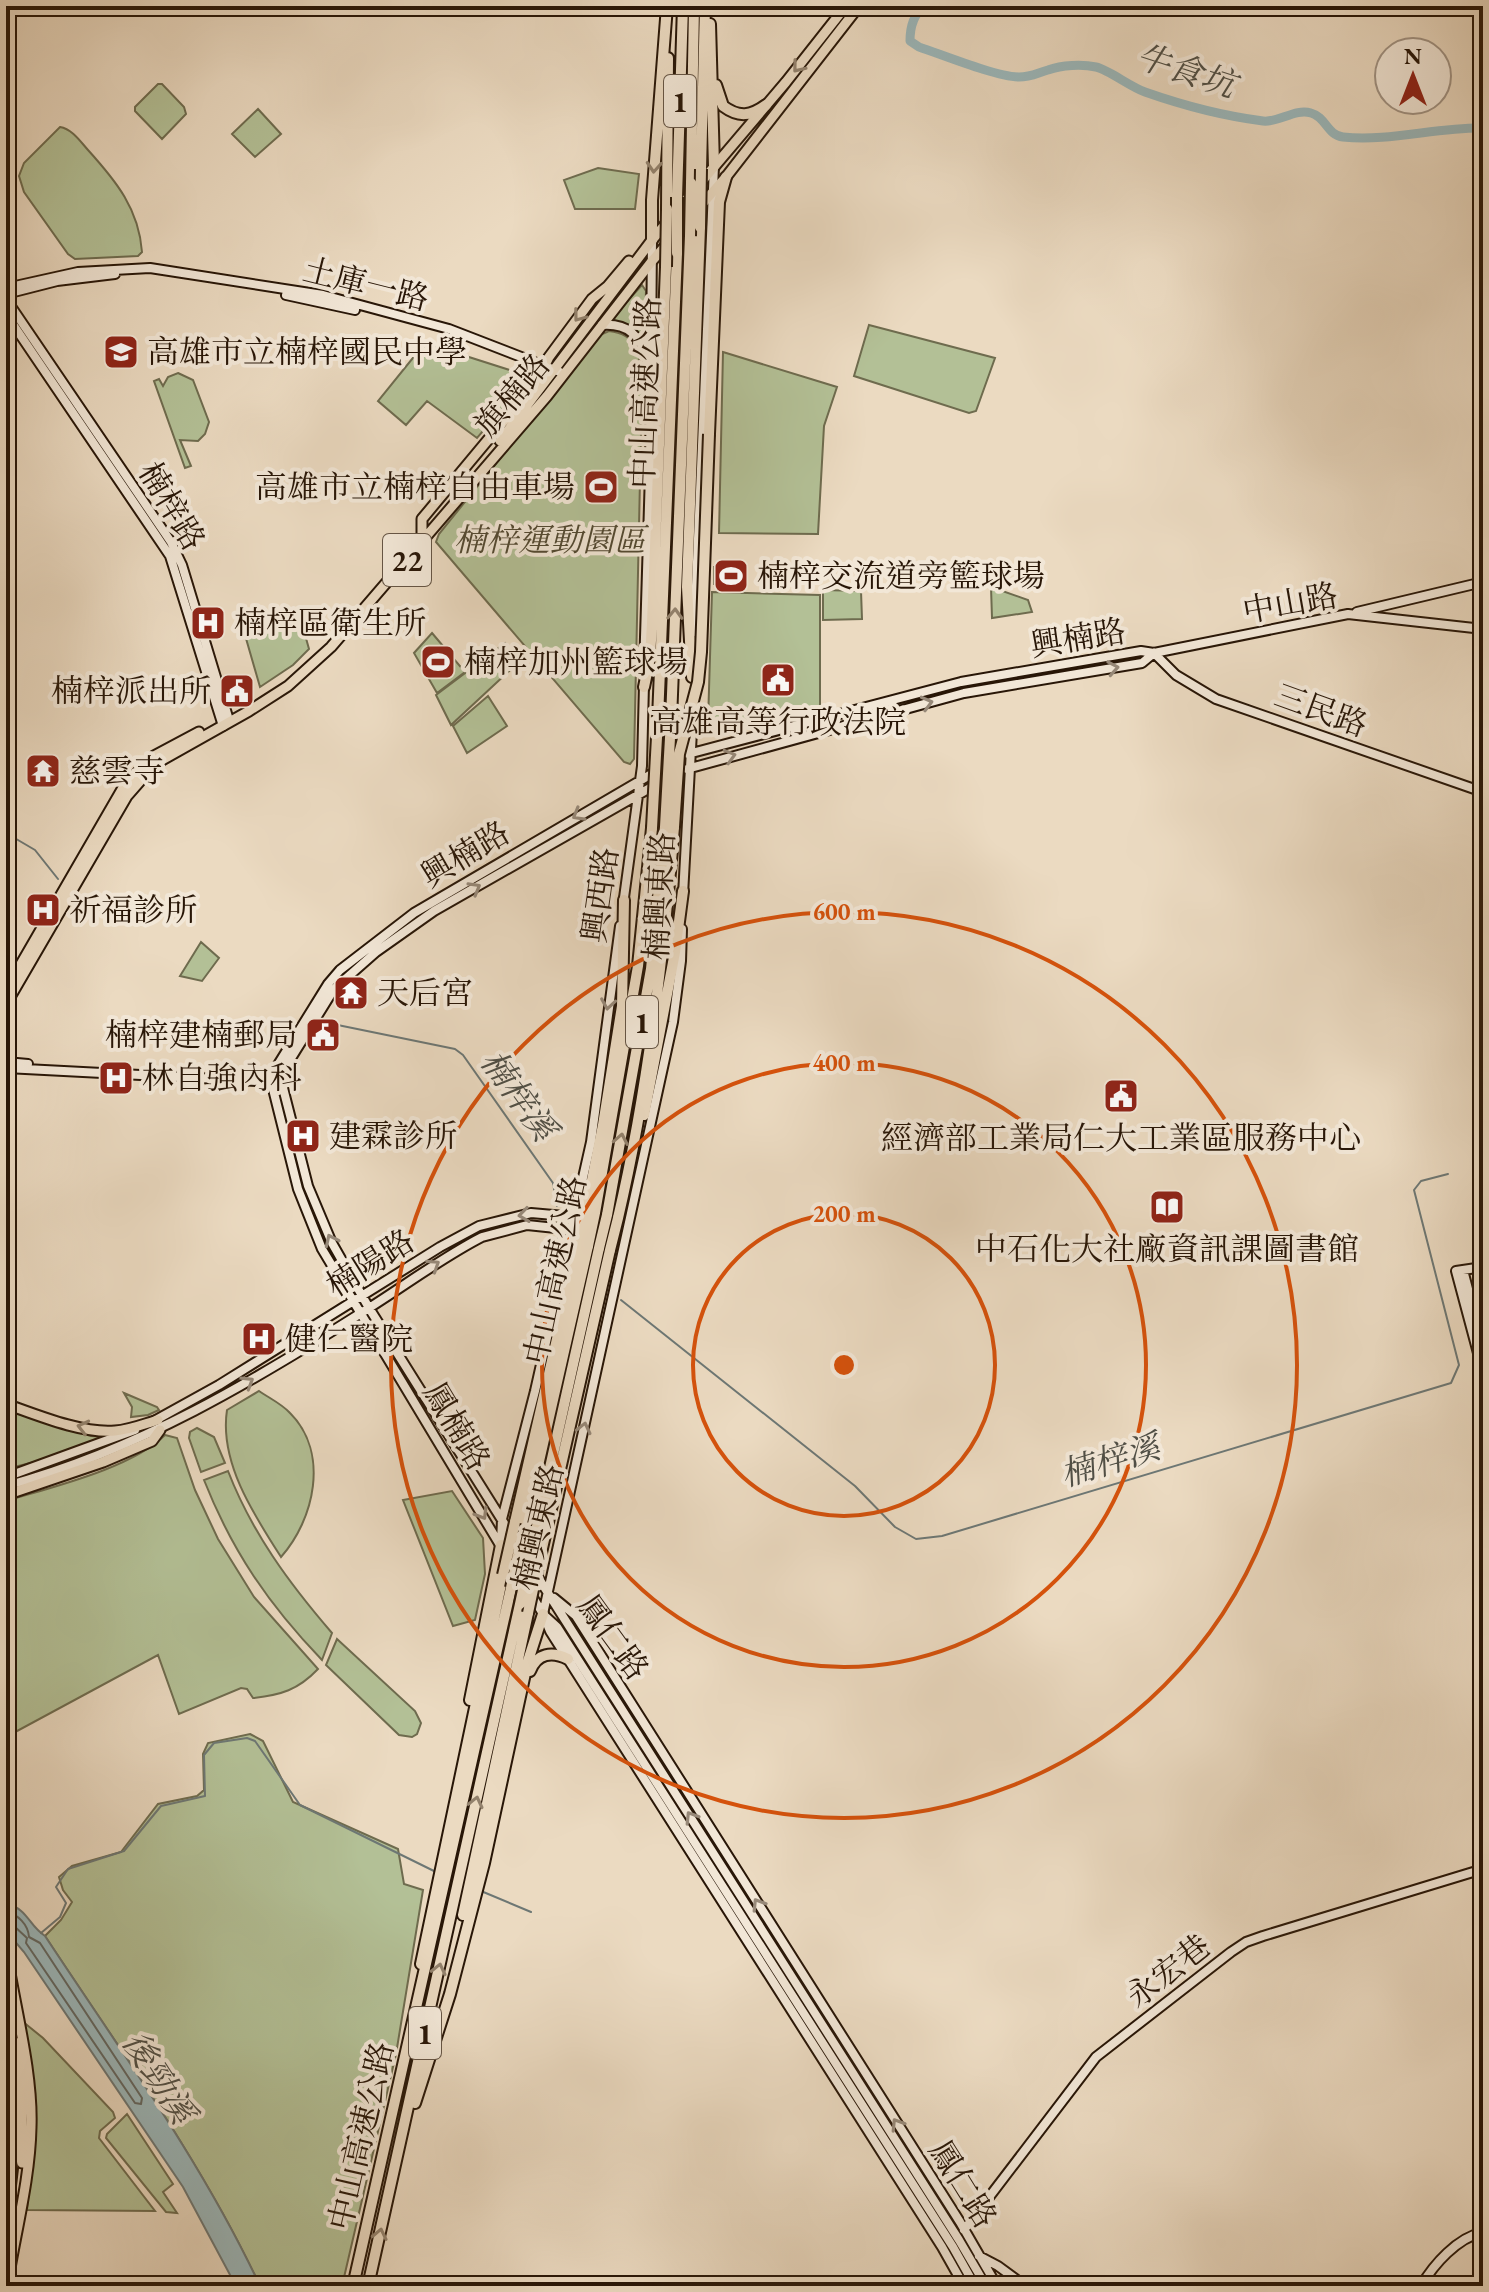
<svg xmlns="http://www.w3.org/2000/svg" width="1489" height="2292" viewBox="0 0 1489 2292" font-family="'EB Garamond','Noto Serif TC',serif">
	<rect width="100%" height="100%" fill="#ebdac1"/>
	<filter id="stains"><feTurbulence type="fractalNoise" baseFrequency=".0025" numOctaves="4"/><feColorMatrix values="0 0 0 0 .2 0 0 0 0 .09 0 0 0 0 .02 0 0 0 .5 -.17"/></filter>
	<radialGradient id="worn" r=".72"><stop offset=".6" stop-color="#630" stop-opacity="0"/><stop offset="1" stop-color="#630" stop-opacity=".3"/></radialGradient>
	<path fill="#b3c096" stroke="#6e6b4e" stroke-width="2" d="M158,84h4l22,23 2,7 -24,25 -27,-28v-4z
		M258,109l23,25 -26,23 -23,-23z
		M60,127c12,2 20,14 28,23 28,31 51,59 54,102l-4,4 -63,3 -7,-5 -44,-62 -5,-16 5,-13z
		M598,168l41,6 -4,35h-60l-11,-29z
		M642,285l4,6 -2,53 -34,-24z
		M869,325l126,33 -19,53 -7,2 -115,-37z
		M609,331c34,4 30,29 33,56l-8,372 -4,5 -6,-2 -188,-220 3,-8 161,-199z
		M425,343l94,30 6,6 -2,6 -46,53 -50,-37 -21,24 -28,-24z
		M723,352l114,35 -13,39 -6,108 -99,-1z
		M178,373l15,7 16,42 -4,12 -7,7 -18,-1 11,26 -6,2 -31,-87 5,-2 4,7 5,-9z
		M714,567h33v18l-33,-1z
		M991,587l37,13 4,12 -40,6z
		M823,590l38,1 1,28 -39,1z
		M712,592l108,3v112l-109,19 -3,-4z
		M302,624l7,25 -16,16 -33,22 -15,-52z
		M432,633l33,39 -28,21 -23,-40z
		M505,643l16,17 -70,65 -15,-30z
		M488,696l19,30 -40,27 -14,-27z
		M201,942l18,16 -17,23 -22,-5z
		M259,1391c10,7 23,13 31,22 40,40 24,107 -9,144 -27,-42 -62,-95 -54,-147z
		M124,1393l33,14 2,3 -11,5 -17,2 1,-10z
		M6,1408l85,28 17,1 -45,18 -57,14z
		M197,1428l17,9 11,26 -24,9 -12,-34 1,-6z
		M165,1435l12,3 18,52 23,49 36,58 64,72c-20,21 -37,26 -65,29l-6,-9 -6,-1 -62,26 -21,-59 -152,82v-236c46,-14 126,-33 159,-66z
		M228,1471c24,62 61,112 104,162l-10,27c-53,-55 -90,-109 -118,-180z
		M452,1491l31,47 2,36 -10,46 -22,6 -50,-126z
		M337,1639l78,72 6,12 -4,11 -5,3 -13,-2 -73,-70z
		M250,1734l13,7 30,61 105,47 6,35 19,6 -27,164 -54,232h-82c-58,-124 -140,-236 -215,-350l16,-16 11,-18 -9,-12 -4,-13 13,-11 49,-14 37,-48 39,-8 7,-6 -1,-36 5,-11z
		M22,2021l21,17 70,74 2,6 -15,13 -1,7 56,73 -128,-1 8,-90z
		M127,2114l46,70 -10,8 14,21 -11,-1 -60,-74 1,-4z"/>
	<path fill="#9bb8bc" stroke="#6d7774" stroke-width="2" d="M6,1903c23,7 22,22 39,33 75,114 157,226 215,350h-24l-53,-99 -159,-235 -18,-21z"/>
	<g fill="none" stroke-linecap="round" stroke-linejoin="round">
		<path stroke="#626762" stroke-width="2" d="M6,1911c12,4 22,13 23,26l11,6 102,155 -1,6 -6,-1 -109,-160 1,-5 -13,-12 -8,-1"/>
		<path stroke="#6d7774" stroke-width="2" d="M6,833l29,17 23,29
			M323,1022l132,27 8,6 90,128 4,23
			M558,1238l3,13
			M621,1300l234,186 40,41 21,12 26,-3 509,-153 8,-18 -45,-175 7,-9 27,-7
			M481,1891l50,21
			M41,1933l19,-16 6,-14 -10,-16 12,-18 56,-18 37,-45 44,-10 -1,-41 10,-12 33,-5 8,3 45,64 138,68"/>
		<path stroke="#9bb8bc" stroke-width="9" d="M924,6c-11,9 -14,21 -14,35l9,6c24,8 78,30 100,30 12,0 18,-4 29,-7 14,-5 34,-6 48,-3 13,3 33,19 49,25 37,13 79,24 118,29 16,2 32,-13 48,-8 15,4 16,22 32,24 46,5 94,-10 140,-9"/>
		<defs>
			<path id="secondary" d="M6,288l72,-16 72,-4 173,27 126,34 111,43
				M6,294l51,-13 58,-7
				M286,295l69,15
				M6,299l165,243 11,23 46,152 -5,9
				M6,314l164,242 53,170
				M602,325c27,-2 37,11 46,34
				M1357,612l126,-30
				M694,632l20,-466
				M1154,653l22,22 40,24 267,93
				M644,670l6,-197 2,-233
				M688,754l273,-72 180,-31 13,2 194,-39 135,15
				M687,769l277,-76 178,-30 12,-10
				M683,895l10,-182
				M623,905l19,-139 2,-82
				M6,1062l22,2
				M6,1068l270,14
				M271,1076l57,-92 12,-14 74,-57 258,-151
				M280,1076l28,110 24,57 37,65 143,228
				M280,1076l54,-87 42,-37 58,-41 237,-135
				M271,1081l27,108 24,60 181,301
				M1483,1267l-27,4 27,101
				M1463,1270l20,76
				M154,1421l65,-36 221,-138 39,-21 52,-13 45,4
				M6,1477l129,-47
				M6,1486c133,-36 248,-105 363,-178 38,-24 74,-51 113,-71l45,-12 48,5
				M501,1545l1,-26 33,-128 56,-249 29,-216
				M515,1568l28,46 7,17 392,616 22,39
				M534,1571l425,669 27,46
				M554,1598l22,18 384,606 37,64
				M543,1614l130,-592 8,-61 1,-32
				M546,1617l11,10 396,620 22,39
				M964,2230l132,-173 135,-105 15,-10 17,-6 220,-67
				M979,2256l19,10 27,20
				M1421,2286c13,-22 36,-48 62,-54"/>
			<path id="primary" d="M500,441l152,-201 134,-158 60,-76
				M422,533v-14l115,-138 12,-24 43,-58 16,-13 21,-25
				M6,990l118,-204 30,-30 45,-24
				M6,1004l121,-208 28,-32 94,-53 39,-25 43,-39 216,-251 105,-135 74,-84 133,-171
				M6,1404c31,11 77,30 109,27 15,-1 29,-7 43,-11
				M6,1495l97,-33 49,-21 8,-11
				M6,1949c8,55 27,122 25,178 -1,53 -16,107 -24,159
				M6,2027c11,67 12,122 0,189
				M15,2042l7,56v65
				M6,2065l3,20
				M6,2169l4,-53"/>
			<path id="highway" d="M710,24l4,142
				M716,85l7,21c16,12 28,10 43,-1
				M701,169l4,-163
				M691,183l3,-177
				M677,197l6,-191
				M667,209l1,-151
				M652,240v-40l15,-194
				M709,434l10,-232 7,-25
				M692,677l-5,-90 13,-360
				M644,687l6,-29 2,-35 14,-356
				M658,719l19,-466
				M671,720l19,-484
				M644,1115l31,-163 8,-61
				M586,1210l17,-85 19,-119 2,-106
				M595,1213l43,-247 14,-138
				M607,1215l44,-246 14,-142
				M618,1218c30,-128 45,-260 56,-391
				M515,1522l64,-279
				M522,1536l66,-290
				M531,1553l68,-305
				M538,1566l72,-316
				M530,1671c7,-18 22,-20 38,-12
				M470,1700l31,-155
				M463,1915l65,-302
				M421,1964l82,-389
				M415,2103l35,-109 34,-131 43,-199 16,-50
				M353,2286l158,-698
				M368,2286l152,-682"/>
		</defs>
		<use href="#secondary" stroke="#281607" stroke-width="12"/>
		<use href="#primary" stroke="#281607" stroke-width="13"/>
		<use href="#highway" stroke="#281607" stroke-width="14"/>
		<use href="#secondary" stroke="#f2e7d7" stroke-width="8"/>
		<use href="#primary" stroke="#ebdac1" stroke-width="9"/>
		<use href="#highway" stroke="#ebdac1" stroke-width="10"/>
		<defs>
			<path id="highway-bridge" d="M700,227l1,-58
				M690,236l1,-53
				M677,253v-56
				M666,267l1,-58
				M665,827l6,-107
				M674,827l5,-73 19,-72 3,-30 8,-218
				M652,828l6,-109
				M579,1243l7,-33
				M588,1246l7,-33
				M599,1248l8,-33
				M610,1250l8,-32
				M503,1575l12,-53
				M511,1588l11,-52
				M520,1604l11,-51
				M528,1613l10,-47"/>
		</defs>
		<use href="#highway-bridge" stroke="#281607" stroke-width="14" stroke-linecap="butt"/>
		<use href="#highway-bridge" stroke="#ebdac1" stroke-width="10"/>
	</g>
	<defs><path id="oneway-chevron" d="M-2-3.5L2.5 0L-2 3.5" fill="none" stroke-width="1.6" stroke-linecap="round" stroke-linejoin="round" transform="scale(2)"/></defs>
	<g stroke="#93826d">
		<use href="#oneway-chevron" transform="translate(798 67) rotate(129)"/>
		<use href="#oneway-chevron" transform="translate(654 167) rotate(94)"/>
		<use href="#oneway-chevron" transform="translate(579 316) rotate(127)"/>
		<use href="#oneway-chevron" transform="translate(675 614) rotate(-88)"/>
		<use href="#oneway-chevron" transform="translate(621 1139) rotate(-79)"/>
		<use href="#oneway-chevron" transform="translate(83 1427) rotate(-166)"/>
		<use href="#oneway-chevron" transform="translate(476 1802) rotate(-77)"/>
		<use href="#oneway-chevron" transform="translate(439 1969) rotate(-77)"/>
		<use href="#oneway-chevron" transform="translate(380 2234) rotate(-78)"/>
	</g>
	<g stroke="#978979">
		<use href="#oneway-chevron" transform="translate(1113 668) rotate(-10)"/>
		<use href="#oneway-chevron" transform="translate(927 703) rotate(-15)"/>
		<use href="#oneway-chevron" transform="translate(730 756) rotate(-16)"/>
		<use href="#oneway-chevron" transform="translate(578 815) rotate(150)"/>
		<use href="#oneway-chevron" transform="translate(475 888) rotate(-30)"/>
		<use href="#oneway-chevron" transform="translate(608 1004) rotate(99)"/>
		<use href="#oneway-chevron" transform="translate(524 1215) rotate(172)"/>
		<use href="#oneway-chevron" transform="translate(331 1240) rotate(-115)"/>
		<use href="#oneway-chevron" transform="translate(434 1265) rotate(-33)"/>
		<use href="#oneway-chevron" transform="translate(248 1382) rotate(-32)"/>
		<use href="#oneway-chevron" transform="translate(584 1428) rotate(-77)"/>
		<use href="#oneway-chevron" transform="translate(482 1514) rotate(59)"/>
		<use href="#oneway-chevron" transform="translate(691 1817) rotate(-122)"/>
		<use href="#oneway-chevron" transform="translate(758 1904) rotate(-122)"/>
		<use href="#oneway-chevron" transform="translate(897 2124) rotate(-122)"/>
	</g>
	<g fill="none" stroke="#d5520c" stroke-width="4">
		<circle cx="844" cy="1365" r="151"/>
		<circle cx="844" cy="1365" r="302"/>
		<circle cx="844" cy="1365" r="453"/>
	</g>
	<defs>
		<symbol id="school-square" viewBox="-11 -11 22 22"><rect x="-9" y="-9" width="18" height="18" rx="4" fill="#8f2418" stroke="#f2e7d7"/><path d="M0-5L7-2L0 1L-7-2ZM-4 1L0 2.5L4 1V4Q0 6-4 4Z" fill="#fff"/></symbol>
		<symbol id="stadium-square" viewBox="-11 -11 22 22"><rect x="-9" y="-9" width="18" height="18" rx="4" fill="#8f2418" stroke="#f2e7d7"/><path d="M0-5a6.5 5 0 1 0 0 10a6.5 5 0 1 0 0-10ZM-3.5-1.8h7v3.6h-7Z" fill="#fff"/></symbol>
		<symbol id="hospital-square" viewBox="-11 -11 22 22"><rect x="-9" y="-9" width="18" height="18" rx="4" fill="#8f2418" stroke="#f2e7d7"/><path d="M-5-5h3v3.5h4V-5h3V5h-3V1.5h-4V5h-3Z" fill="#fff"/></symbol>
		<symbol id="civic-square" viewBox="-11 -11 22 22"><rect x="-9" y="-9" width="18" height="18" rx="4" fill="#8f2418" stroke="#f2e7d7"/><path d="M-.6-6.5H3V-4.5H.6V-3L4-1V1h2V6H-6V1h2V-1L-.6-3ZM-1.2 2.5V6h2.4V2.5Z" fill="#fff"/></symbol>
		<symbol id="temple-square" viewBox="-11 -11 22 22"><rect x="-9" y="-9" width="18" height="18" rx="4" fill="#8f2418" stroke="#f2e7d7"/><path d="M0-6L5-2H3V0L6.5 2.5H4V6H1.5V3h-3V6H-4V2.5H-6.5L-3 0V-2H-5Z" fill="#fff"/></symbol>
		<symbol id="library-square" viewBox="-11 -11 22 22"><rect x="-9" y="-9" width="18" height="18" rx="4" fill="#8f2418" stroke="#f2e7d7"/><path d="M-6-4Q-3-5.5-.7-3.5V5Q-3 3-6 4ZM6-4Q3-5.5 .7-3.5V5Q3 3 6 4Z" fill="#fff"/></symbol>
	</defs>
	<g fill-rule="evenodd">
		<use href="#school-square" x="101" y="332" width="40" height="40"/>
		<use href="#stadium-square" x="581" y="467" width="40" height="40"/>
		<use href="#stadium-square" x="711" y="556" width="40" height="40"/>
		<use href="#hospital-square" x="188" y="603" width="40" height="40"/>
		<use href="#stadium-square" x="418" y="642" width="40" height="40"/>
		<use href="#civic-square" x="758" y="660" width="40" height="40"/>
		<use href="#civic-square" x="217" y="671" width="40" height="40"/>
		<use href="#temple-square" x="23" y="751" width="40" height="40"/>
		<use href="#hospital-square" x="23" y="890" width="40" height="40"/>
		<use href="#temple-square" x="331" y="973" width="40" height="40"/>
		<use href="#civic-square" x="303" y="1015" width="40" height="40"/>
		<use href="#hospital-square" x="96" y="1058" width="40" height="40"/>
		<use href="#civic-square" x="1101" y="1076" width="40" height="40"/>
		<use href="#hospital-square" x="283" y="1116" width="40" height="40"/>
		<use href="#library-square" x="1147" y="1187" width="40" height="40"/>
		<use href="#hospital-square" x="239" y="1319" width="40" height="40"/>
	</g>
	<g text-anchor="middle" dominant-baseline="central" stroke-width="8" stroke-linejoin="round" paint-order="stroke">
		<g fill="#f2e7d7" stroke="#655545" stroke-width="2">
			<rect x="664" y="75" width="32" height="52" rx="6"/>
			<rect x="383" y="534" width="48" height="52" rx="6"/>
			<rect x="626" y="996" width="32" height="52" rx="6"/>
			<rect x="409" y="2007" width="32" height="52" rx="6"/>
		</g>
		<g font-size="30" font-weight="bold" fill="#281607">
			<text x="680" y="101">1</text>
			<text x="407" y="560">22</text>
			<text x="642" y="1022">1</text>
			<text x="425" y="2033">1</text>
		</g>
		<g font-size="32" fill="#281607" stroke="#f2e7d7">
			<text transform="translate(366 284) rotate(14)">土庫一路</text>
			<text transform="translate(645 393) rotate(-88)">中山高速公路</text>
			<text transform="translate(512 395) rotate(-50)">旗楠路</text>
			<text transform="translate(172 506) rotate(59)">楠梓路</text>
			<text transform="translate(1290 603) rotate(-10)">中山路</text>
			<text transform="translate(1078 638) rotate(-9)">興楠路</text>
			<text transform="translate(1321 710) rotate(20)">三民路</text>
			<text transform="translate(465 854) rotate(-31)">興楠路</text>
			<text transform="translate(600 895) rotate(-82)">興西路</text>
			<text transform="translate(659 896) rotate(-87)">楠興東路</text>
			<text transform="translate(370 1263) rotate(-32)">楠陽路</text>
			<text transform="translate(555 1270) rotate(-78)">中山高速公路</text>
			<text transform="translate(457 1426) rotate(59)">鳳楠路</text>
			<text transform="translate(538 1527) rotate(-77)">楠興東路</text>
			<text transform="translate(613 1637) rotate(54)">鳳仁路</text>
			<text transform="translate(1168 1971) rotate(-38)">永宏巷</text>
			<text transform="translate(361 2136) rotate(-77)">中山高速公路</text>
			<text transform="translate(963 2184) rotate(58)">鳳仁路</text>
		</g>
		<g font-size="32" fill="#281607" stroke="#f2e7d7" text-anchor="start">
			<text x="147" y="352">高雄市立楠梓國民中學</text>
			<text x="575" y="487" text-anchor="end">高雄市立楠梓自由車場</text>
			<text x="757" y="576">楠梓交流道旁籃球場</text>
			<text x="234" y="623">楠梓區衛生所</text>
			<text x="464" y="662">楠梓加州籃球場</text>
			<text x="211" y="691" text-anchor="end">楠梓派出所</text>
			<text x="778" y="722" text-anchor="middle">高雄高等行政法院</text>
			<text x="69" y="771">慈雲寺</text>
			<text x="69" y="910">祈福診所</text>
			<text x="377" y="993">天后宮</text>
			<text x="297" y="1035" text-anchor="end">楠梓建楠郵局</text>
			<text x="142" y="1078">林自強內科</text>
			<text x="329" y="1136">建霖診所</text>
			<text x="1121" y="1138" text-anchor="middle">經濟部工業局仁大工業區服務中心</text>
			<text x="1167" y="1249" text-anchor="middle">中石化大社廠資訊課圖書館</text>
			<text x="285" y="1339">健仁醫院</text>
		</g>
		<g font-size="32" font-style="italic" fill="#524932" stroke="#f2e7d7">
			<text x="550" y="540">楠梓運動園區</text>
		</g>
		<g font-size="34" font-style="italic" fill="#504f46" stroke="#f2e7d7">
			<text transform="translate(1186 70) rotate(18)">牛食坑</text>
			<text transform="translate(519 1095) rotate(54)">楠梓溪</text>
			<text transform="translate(1110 1460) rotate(-17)">楠梓溪</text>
			<text transform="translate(159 2077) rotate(57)">後勁溪</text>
		</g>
	</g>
	<circle cx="844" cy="1365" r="12" fill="#d5520c" stroke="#f2e7d7" stroke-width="4"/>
	<g font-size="24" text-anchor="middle" font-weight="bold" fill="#d5520c" stroke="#f2e7d7" stroke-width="8" stroke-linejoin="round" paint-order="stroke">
		<text x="844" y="920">600 m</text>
		<text x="844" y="1071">400 m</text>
		<text x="844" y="1222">200 m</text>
	</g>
	<rect width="1489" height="2292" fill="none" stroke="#ebdac1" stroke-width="32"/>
	<rect x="8" y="8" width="1473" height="2276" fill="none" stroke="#281607" stroke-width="4"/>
	<rect x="16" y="16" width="1457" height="2260" fill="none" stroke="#281607" stroke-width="2"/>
	<g transform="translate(1413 76)"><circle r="38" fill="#f2e7d7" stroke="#a19384" stroke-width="2"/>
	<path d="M0-6L14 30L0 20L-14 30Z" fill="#8f2418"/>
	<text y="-12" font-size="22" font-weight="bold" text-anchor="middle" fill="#281607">N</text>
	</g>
	<rect width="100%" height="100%" filter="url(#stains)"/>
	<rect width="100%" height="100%" fill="url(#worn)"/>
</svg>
